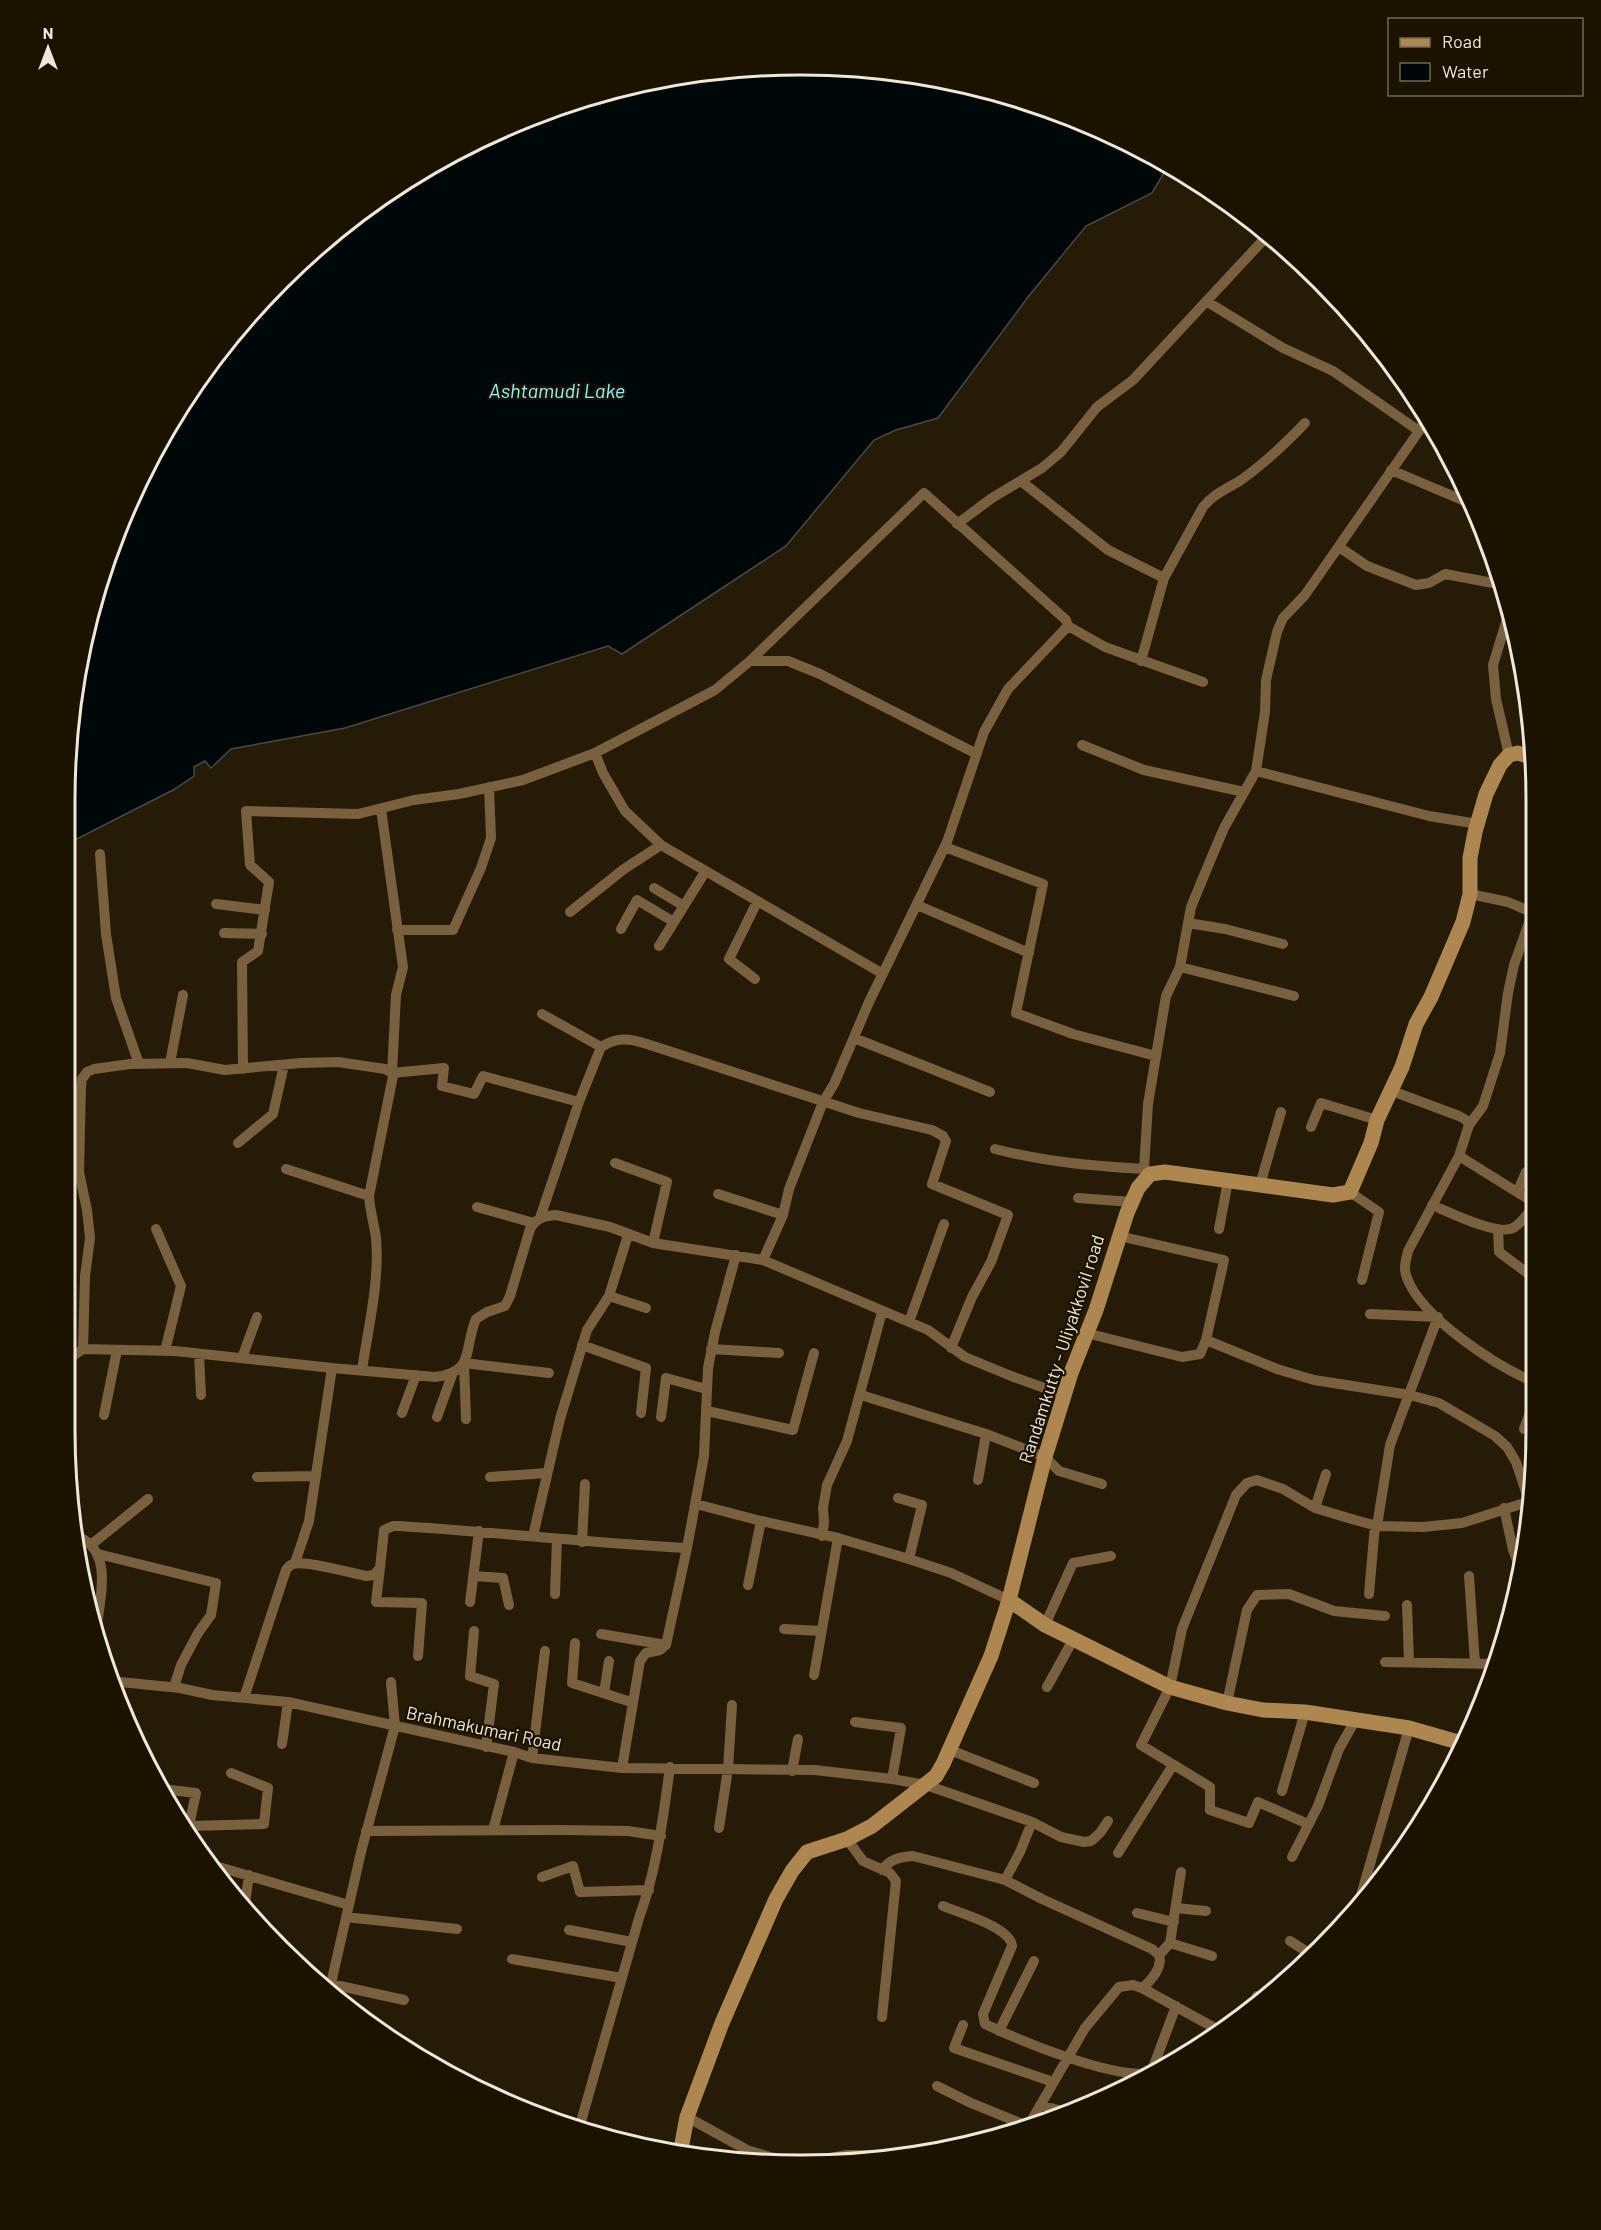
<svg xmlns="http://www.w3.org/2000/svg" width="1601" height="2230" viewBox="0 0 1601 2230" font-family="Barlow,sans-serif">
	<rect width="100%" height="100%" fill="#251b06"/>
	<path fill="#000708" stroke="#474a47" stroke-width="1.5" d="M849,66l142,24 135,51 42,25 -16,27 -66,33 -58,71 -90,121 -42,12 -22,10 -88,106 -164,108 -14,-8 -263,82 -114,21 -20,19 -6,-7 -11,6v9l-21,14 -108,55v-45l14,-143 41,-138 43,-87 84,-117 68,-68 118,-84 131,-60 141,-32z"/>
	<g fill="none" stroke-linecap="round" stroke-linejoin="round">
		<path stroke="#79603f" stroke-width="10" d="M1206,301l77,47 50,23 86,60
			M1391,470l83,35
			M1021,481l87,69 56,28
			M957,524l35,-26 50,-30 19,-16 36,-45 36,-27 135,-145
			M1339,547l28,19 49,19 13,-2 16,-9 53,10
			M1507,619l-14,46 3,34 13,56
			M1068,626l37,21 98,35
			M750,661l174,-168 142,127 2,6 -60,63 -24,43 -37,110 -78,160 -35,82 -11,18 -34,87 -6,26 -20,45
			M1141,661l23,-83 39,-71c10,-13 24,-18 38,-27 24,-17 44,-36 64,-57
			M1082,745l62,25 100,22
			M595,753l8,20 22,38 36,34 222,129
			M1256,771l173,45 49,8
			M381,809l22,158 -7,28 -4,78 52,-5 -2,18 32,8 9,-18 96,26
			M945,847l98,37 -27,129 57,21 83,22
			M100,854l6,80 10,64 23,66
			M654,888l30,18
			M1470,894l38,8 23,10
			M216,904l49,6
			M917,905l112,48
			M570,912l54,-43 37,-24
			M1188,923l37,6 58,15
			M621,929l16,-29 37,22
			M397,930h56l28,-62 10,-30 -2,-51
			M224,933l38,1
			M659,946l46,-74
			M1180,967l114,29
			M755,979l-26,-20 28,-57
			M542,1014l59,33
			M854,1038l136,54
			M170,1063l13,-68
			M243,1069l-1,-107 16,-11 11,-69 -19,-17 -4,-54 112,3 56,-14 45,-6 64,-14 72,-27 120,-63 35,-29h38l32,13 155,79
			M1392,1091l67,25 7,4 3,5 -10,31 -51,95c-2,9 -5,17 -1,27 15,40 89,88 127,104
			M1469,1125l14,-19 17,-53 8,-60 6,-28 17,-48
			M1311,1127l10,-24 56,17
			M65,1141l14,1
			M238,1143l35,-29 11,-49
			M995,1149c50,13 98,17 149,20
			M1459,1156l74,46
			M615,1163l52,19 -14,61
			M286,1169l83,27
			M1150,1174l-6,-5 4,-65 18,-108 14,-29 11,-60 19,-46 14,-33 32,-57 9,-59 1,-32 11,-48 6,-14 22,-23 114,-164 8,-14
			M1260,1185l21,-73
			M1518,1191l8,-19 7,-4
			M1350,1192l29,20 -17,68
			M718,1194l65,21
			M1078,1198l54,4
			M1432,1205c17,7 65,31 81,23 8,-4 14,-14 20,-20
			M477,1207l57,16
			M540,1218l39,-116 22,-55c16,-10 28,-9 46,-3l212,69 73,17 11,6 3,5 -14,43 76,31 -17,47 -19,35 -21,51
			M156,1229l25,57 -16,65
			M1219,1229l9,-48
			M1498,1229l1,23 35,26
			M1119,1236l105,24 -18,80
			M609,1296l37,12
			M1370,1314l68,3 -48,128 -13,81
			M909,1322l35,-98
			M1086,1333l96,24 18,-3 6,-14 71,29 37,11 96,15 29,8 56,33 12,11 9,15 13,39
			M582,1345l64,23 -5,45
			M83,1349l92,2 157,17
			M711,1349l68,4
			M199,1354l2,41
			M242,1358l15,-41
			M65,1361l18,-12 2,-73 5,-38 -3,-28 -8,-38 2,-85 1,-8 5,-7 7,-3 36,-5 57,-1 38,7 76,-7 37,-1 47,7 7,4 1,3 -24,120c1,15 5,28 7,42 4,43 -8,90 -14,132
			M861,1395l125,39 59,23 14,14 43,13
			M707,1411l86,19 21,-77
			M402,1413l14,-38
			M104,1415l13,-65
			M437,1417l15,-42
			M661,1417l5,-39 40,11
			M466,1419l-2,-56 85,10
			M1524,1429l10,-28
			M257,1477l59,-1
			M490,1477l57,-4
			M978,1480l8,-46
			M898,1498l24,7 -13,54
			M696,1504l65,17 77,17 71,21 42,14 58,27
			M1315,1508l11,-34
			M1504,1508l9,42 7,18
			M533,1536l27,-117 27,-89 22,-34 19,-61
			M822,1536l2,-13 -1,-15 4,-23 20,-44 35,-129
			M79,1537c36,15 20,68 16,99
			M582,1542l3,-58
			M92,1544l56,-45
			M98,1554l118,29 -5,32 -13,18 -17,32 -7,22
			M295,1563l14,-42 23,-153 103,9c41,-5 28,-28 41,-58l11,-7 18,-6 5,-10 20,-67c6,-11 14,-13 26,-14l54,12 43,16 110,17 165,70 37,27 46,19 53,19
			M380,1568l-4,34 46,1 -4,53
			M473,1576l30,2 6,27
			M1469,1576l6,87
			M748,1585l13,-64
			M555,1594l2,-55
			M1369,1594l6,-69
			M470,1602l9,-71
			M1407,1605l2,57
			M1045,1625l28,-62 38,-7
			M784,1629l37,2
			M474,1631l-4,45 24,8 -8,63
			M601,1634l65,11
			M575,1643l-3,40 59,19
			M1385,1662l110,2
			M814,1675l24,-137
			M110,1681l70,7 32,7 76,7 226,50 18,6 90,10 193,2 77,9 34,6 106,37 29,15 23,5 7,-1 9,-8 8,-12
			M1047,1687l27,-49
			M604,1693l5,-32
			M244,1698l42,-128c3,-4 3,-4 7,-6 13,-4 57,9 73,12l8,-1 6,-7 4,-38 9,-4h6c96,6 192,17 288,22l17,-92 4,-88 7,-36 21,-77
			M1227,1703l20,-93 10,-15 32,-1 45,17 51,5
			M855,1722l46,6 -9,51
			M282,1744l6,-42
			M950,1750l84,33
			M532,1758l13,-107
			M622,1768l18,-107 6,-8 14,-3 6,-5 21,-97
			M792,1771l6,-32
			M162,1789l34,4 -7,33
			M1282,1791l23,-79
			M1308,1824l-50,-22 -9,21 -39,-13v-23l-69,-42 29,-58 12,-58 54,-134 11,-12 10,-3 26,9 32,19 40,12 22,6 46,1 39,-4 69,-22
			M719,1828l9,-59 4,-64
			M493,1830l21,-78
			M366,1831l196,-1 66,1 33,5
			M187,1836l2,-10 75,-2 4,-36 -37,-15
			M847,1839l16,22 27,12 6,8 -14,136
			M1118,1853l55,-88
			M1292,1857l26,-51 21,-57 17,-30
			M212,1865l137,40
			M882,1870c8,-11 18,-13 31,-14l92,24 37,19 110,50 7,6c4,12 -8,26 -17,33
			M542,1877l31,-11 7,26 69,-2
			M1005,1880l15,-28 12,-30
			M1360,1899l49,-171
			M245,1903l4,-28
			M943,1906c16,7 68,21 69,40l-29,68 2,10c36,17 127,55 165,49
			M1176,1908l30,3
			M1137,1913l37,9
			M346,1917l111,12
			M569,1930l63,12
			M1290,1941l22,14
			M1170,1943l42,13
			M1159,1955l11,-12 11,-71
			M512,1959l110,19
			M331,1984l73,16
			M329,1992l33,-144 33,-122 -4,-44
			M1257,1996l6,4
			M963,2025l-9,23 99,34
			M999,2031l35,-70
			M1151,2073l25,-67
			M937,2086l32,16 56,23
			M1040,2105l29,8
			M687,2117l60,33 30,9 37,2 33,-6h65
			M1030,2123l55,-95 34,-41 14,-2 9,3 80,44
			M580,2125l59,-207c18,-49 24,-100 31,-151"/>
		<path stroke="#ae864f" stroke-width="15" d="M1009,1600l36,25 125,62 57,16 36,7 42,2 104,16 56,16
			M680,2154l7,-37 35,-94 54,-124 16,-28 15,-19 40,-13 25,-13 64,-50 7,-12 48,-108 18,-56 36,-143 26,-84 25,-63 31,-97 11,-25 12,-14 15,-2 168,23 17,-3 21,-49 6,-23 25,-53 14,-43 15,-27 32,-75 7,-28v-36l5,-26 11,-38 14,-29 9,-10 9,-2 12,4"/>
	</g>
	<g text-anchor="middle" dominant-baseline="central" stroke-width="4.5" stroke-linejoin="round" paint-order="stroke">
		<g font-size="18" fill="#eee8db" stroke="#1b1200">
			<text transform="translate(1061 1349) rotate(-72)">Randamkutty - Uliyakkovil road</text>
			<text transform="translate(484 1728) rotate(12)">Brahmakumari Road</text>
		</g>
		<g font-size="20" font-style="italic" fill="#90f4fe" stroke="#1b1200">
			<text x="557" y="390">Ashtamudi Lake</text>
		</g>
	</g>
	<path d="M0 0H1601V2230H0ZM800 75H801A725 725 0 0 1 1526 800V1430A725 725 0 0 1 801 2155H800A725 725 0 0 1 75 1430V800A725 725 0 0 1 800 75Z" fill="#1b1200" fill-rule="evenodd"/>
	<path fill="none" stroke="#eee8db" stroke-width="3" d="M800 75H801A725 725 0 0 1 1526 800V1430A725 725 0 0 1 801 2155H800A725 725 0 0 1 75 1430V800A725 725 0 0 1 800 75Z"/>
	<rect x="1388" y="18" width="195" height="78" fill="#1b1200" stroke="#6f6858" stroke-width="1.5"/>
	<rect x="1400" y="38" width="30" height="9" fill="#ae864f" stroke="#6f6858" stroke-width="1.5"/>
	<text x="1442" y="48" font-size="18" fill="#eee8db">Road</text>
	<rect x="1400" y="63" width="30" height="18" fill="#000708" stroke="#6f6858" stroke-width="1.5"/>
	<text x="1442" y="78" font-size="18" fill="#eee8db">Water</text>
	<g transform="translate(48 48)" stroke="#1b1200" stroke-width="4.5" paint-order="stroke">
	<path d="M0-4.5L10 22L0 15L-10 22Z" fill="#eee8db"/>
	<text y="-9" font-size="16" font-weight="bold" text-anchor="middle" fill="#eee8db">N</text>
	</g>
</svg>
